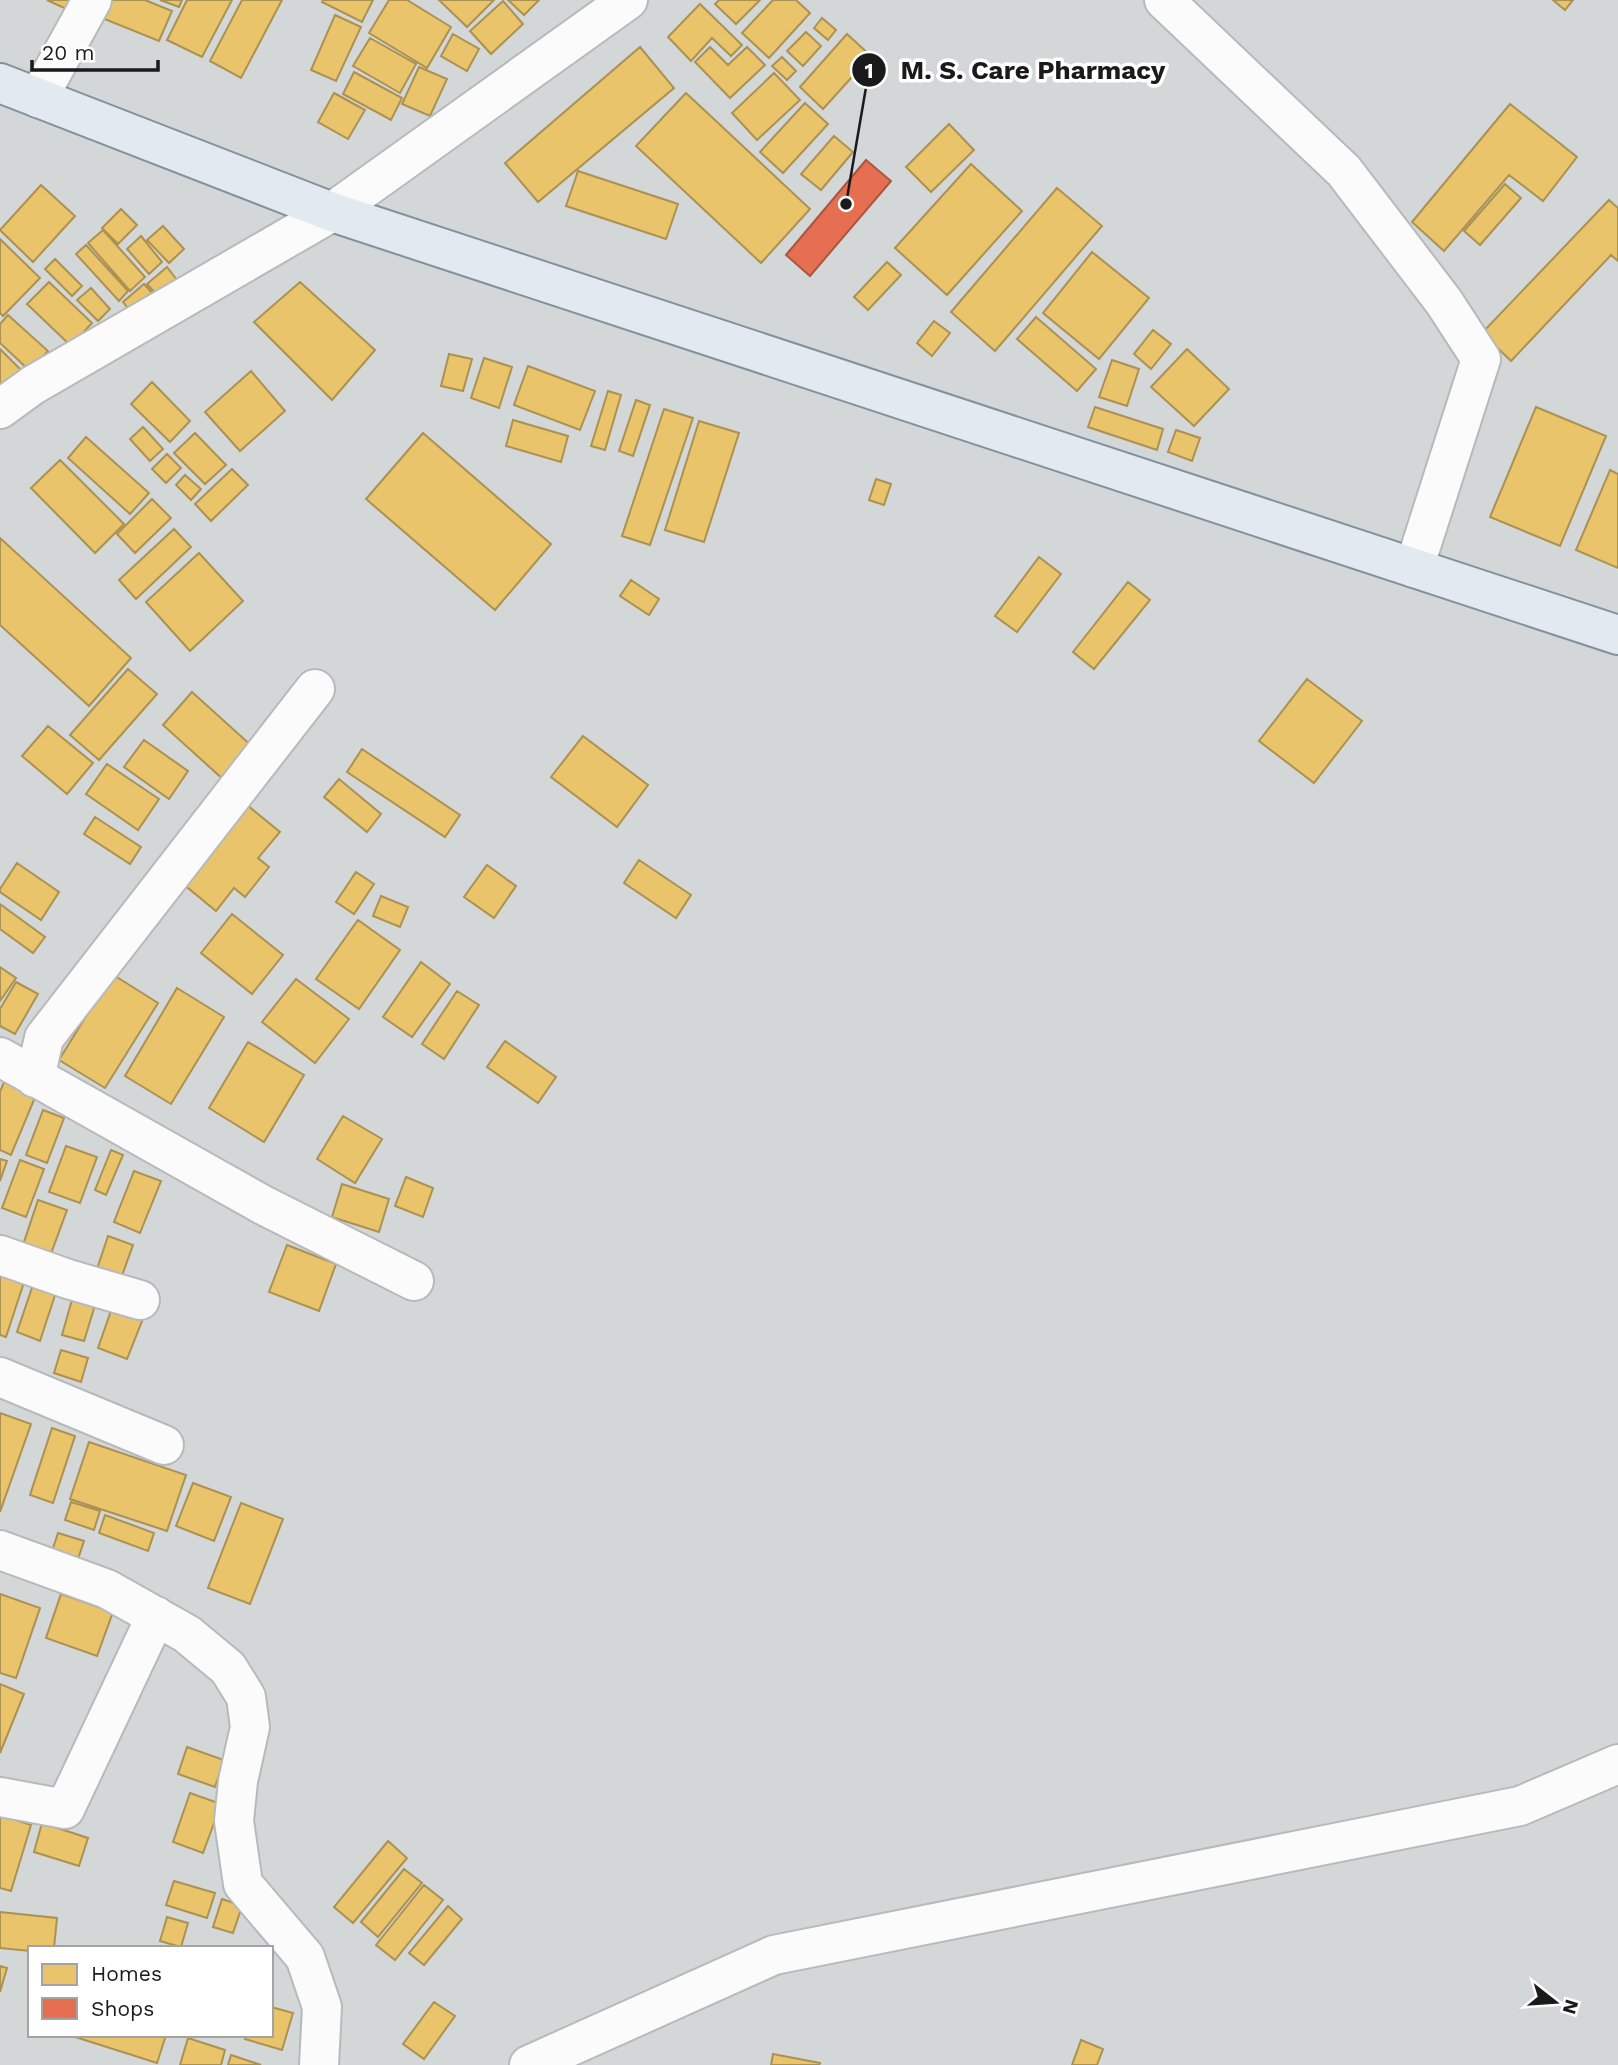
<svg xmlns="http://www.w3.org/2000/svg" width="1618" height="2065" viewBox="0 0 1618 2065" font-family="'Work Sans',sans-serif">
	<rect width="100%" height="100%" fill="#e2e6ea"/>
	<path fill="#d4d7d8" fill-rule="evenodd" d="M0,0h1618v2065h-1618zM30,1948h241v87h-241z"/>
	<path fill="#e9c46a" stroke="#ab9152" stroke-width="2" d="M47,0h34l-6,13z
		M98,0h47l27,11 -13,30 -67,-27z
		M160,0h22l-3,7z
		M187,0h45l-30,57 -35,-17z
		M242,0h40l-41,78 -31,-17z
		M323,0h50l-11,22 -40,-20z
		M389,0h18l44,27 -24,41 -58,-35z
		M439,0h55l-27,27z
		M508,0h31l-15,15z
		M719,0h41l-24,24 -21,-20z
		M773,0h23l14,13 -41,45 -27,-25z
		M1553,0h20l-8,10z
		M503,1l20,23 -32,30 -21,-23z
		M700,4l42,41 -11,11 -19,-18 -21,23 -23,-24z
		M335,15l26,12 -25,54 -25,-11z
		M822,18l14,12 -8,10 -14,-12z
		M806,32l15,14 -18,20 -16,-15z
		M453,34l26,15 -12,22 -26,-15z
		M847,34l24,22 -48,53 -23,-22z
		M370,38l46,26 -16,29 -47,-27z
		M640,47l34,41 -136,114 -33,-39z
		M710,47l18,18 19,-18 18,18 -35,33 -35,-36z
		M782,57l14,14 -9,9 -15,-14z
		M419,67l28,12 -17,37 -28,-12z
		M354,72l48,26 -11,22 -48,-26z
		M774,73l26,27 -43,40 -25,-27z
		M334,93l31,17 -17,29 -30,-17z
		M686,93l124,116 -49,54 -125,-117z
		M805,103l23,21 -45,49 -23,-21z
		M1510,104l67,53 -34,44 -34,-26 -65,76 -32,-29z
		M949,124l25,26 -43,42 -25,-25z
		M834,136l19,16 -32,38 -20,-16z
		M971,164l51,47 -75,84 -52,-47z
		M578,171l100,33 -12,35 -100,-33z
		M1505,184l16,14 -41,47 -16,-14z
		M41,185l34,31 -42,46 -33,-32z
		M1057,188l45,38 -107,125 -44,-39z
		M1609,200l9,8v53l-7,-6 -100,106 -29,-28z
		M121,209l16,16 -19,19 -16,-16z
		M163,226l21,23 -15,14 -22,-23z
		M103,230l42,47 -15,14 -42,-48z
		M141,236l21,26 -13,12 -22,-25z
		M0,239l40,39 -37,38 -3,-3z
		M86,245l42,46 -9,10 -43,-47z
		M1092,252l57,46 -50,61 -56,-46z
		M55,259l27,27 -10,10 -27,-27z
		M887,262l14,13 -33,35 -14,-13z
		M167,267l10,13 -19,16 -11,-12z
		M49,282l43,41 -21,23 -44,-42z
		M300,282l75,68 -43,50 -78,-78z
		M144,284l10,11 -22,19 -9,-12z
		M91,288l19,21 -12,12 -21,-21z
		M8,315l40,36 -18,20 -30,-28v-19z
		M1036,317l60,52 -19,22 -60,-52z
		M934,321l16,12 -18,23 -15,-13z
		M1153,330l18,14 -20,25 -17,-15z
		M0,349l28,28 -28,18z
		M1187,349l42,40 -35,37 -43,-39z
		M449,354l23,5 -9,32 -22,-5z
		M484,358l28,9 -13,41 -28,-10z
		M1112,360l27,9 -12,37 -28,-9z
		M528,366l67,25 -15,39 -66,-25z
		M251,371l34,40 -45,40 -35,-39z
		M152,382l38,39 -20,21 -39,-38z
		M608,391l13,4 -16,55 -14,-4z
		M636,400l14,5 -17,51 -14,-5z
		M1095,407l68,22 -6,21 -69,-23z
		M1536,407l70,29 -46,110 -70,-29z
		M664,409l29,9 -43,127 -28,-9z
		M513,420l55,16 -7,26 -55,-16z
		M699,421l40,12 -35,109 -39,-12z
		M143,427l20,22 -13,12 -20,-22z
		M1176,430l24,8 -8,23 -24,-9z
		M195,433l31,32 -21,19 -31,-31z
		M423,433l128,111 -56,66 -129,-111z
		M86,437l63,56 -19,21 -62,-56z
		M167,454l14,14 -15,15 -14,-14z
		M60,460l64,64 -29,29 -64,-65z
		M232,469l16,16 -37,36 -16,-17z
		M1610,470l8,4v94l-42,-18z
		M185,475l16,14 -10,11 -15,-15z
		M876,479l15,5 -7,21 -15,-5z
		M152,499l19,19 -36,35 -18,-19z
		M174,529l17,18 -55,52 -17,-19z
		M0,538l131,120 -42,48 -89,-81z
		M199,553l44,48 -53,50 -44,-49z
		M1039,557l22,17 -44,58 -22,-16z
		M631,580l28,19 -10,16 -29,-19z
		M1128,582l22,18 -56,69 -21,-17z
		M128,669l29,25 -58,66 -29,-25z
		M1307,679l55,42 -48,62 -55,-42z
		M192,692l62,56 -29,33 -62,-56z
		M48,726l45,37 -26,31 -45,-38z
		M583,736l65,49 -31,42 -66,-50z
		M144,740l44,31 -19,28 -45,-32z
		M362,749l98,66 -15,22 -98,-65z
		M107,764l52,35 -21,31 -52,-36z
		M339,779l42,35 -14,18 -43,-35z
		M247,805l33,27 -22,26 11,9 -24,30 -11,-9 -18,23 -34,-28z
		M95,817l46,30 -11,17 -46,-30z
		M639,860l52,35 -15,23 -52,-35z
		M17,863l42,29 -18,28 -41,-28v-3z
		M487,865l29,21 -22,32 -30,-21z
		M356,872l18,12 -20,30 -18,-12z
		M381,896l27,11 -8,20 -27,-11z
		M0,904l45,33 -12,16 -33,-24z
		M232,914l51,41 -31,39 -51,-41z
		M358,920l42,30 -41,59 -43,-30z
		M421,962l29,22 -38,53 -29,-20z
		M0,967l16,11 -16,23z
		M112,974l46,29 -53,85 -46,-28z
		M296,979l53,40 -34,44 -53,-41z
		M16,982l22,12 -23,40 -15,-8v-17z
		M177,988l47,29 -53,87 -46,-28z
		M457,991l22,14 -35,54 -22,-15z
		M505,1041l51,36 -18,26 -51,-36z
		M248,1042l56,33 -40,67 -55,-34z
		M4,1082l32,13 -25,60 -11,-5v-58z
		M43,1110l21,8 -17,45 -21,-8z
		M343,1116l39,23 -27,44 -38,-24z
		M66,1146l31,11 -17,46 -31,-11z
		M111,1150l12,5 -17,40 -11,-5z
		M0,1159l7,2 -7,20z
		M20,1160l24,9 -18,48 -24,-9z
		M134,1171l27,10 -21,52 -26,-11z
		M406,1177l27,11 -10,29 -28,-11z
		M342,1184l47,15 -10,33 -47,-15z
		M38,1200l29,10 -18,49 -27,-11z
		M108,1236l25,9 -14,39 -24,-9z
		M287,1245l49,19 -17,47 -50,-19z
		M28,1270l-22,67 -6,-2v-60z
		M36,1276l23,7 -19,58 -23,-9z
		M73,1296l23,6 -12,39 -22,-6z
		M113,1305l31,11 -17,43 -29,-11z
		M61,1350l27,8 -7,24 -27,-9z
		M0,1413l31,11 -31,88z
		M52,1428l23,8 -22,67 -23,-8z
		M89,1442l97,33 -19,56 -97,-32z
		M193,1483l38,14 -17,44 -38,-15z
		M71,1502l29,9 -6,19 -29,-10z
		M241,1503l42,16 -33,85 -42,-16z
		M105,1515l49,18 -6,18 -49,-18z
		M58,1533l26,8 -6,18 -26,-8z
		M0,1594l40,14 -24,70 -16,-5z
		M61,1594l52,18 -16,44 -51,-18z
		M0,1684l24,10 -24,59z
		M187,1747l37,13 -9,27 -37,-13z
		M190,1793l31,11 -18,49 -30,-11z
		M0,1815l31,10 -20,66 -11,-3z
		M42,1823l46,15 -9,28 -45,-14z
		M388,1841l19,17 -54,65 -19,-16z
		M404,1869l18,14 -44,54 -17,-15z
		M174,1881l41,12 -8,25 -41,-13z
		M424,1885l19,15 -48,60 -19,-15z
		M222,1899l20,7 -9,27 -20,-6z
		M448,1906l14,13 -38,46 -15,-12z
		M0,1912l57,6 -3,30h-24v3l-30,-3z
		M167,1917l21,6 -7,24 -21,-6z
		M0,1966l7,2 -7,24z
		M434,2002l21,14 -31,43 -21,-15z
		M271,2007l22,6 -11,37 -37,-11 1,-4h25z
		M69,2035h97l-9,28z
		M188,2038l37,12 -4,15h-41z
		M1081,2040l22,9 -6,16h-25z
		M773,2054l47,9 -1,2h-48z
		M231,2055l30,10h-33z"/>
	<path fill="#e76f51" stroke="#aa5640" stroke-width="2" d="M866,160l25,21 -81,95 -24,-21z"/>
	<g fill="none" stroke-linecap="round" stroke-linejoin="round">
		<defs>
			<path id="minor" d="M1164,0l180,171 100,131 37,57 -67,209
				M38,98l54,-98
				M0,409l33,-24 299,-173 296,-212
				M0,1057l263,148 151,76
				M35,1078l9,-40 271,-349
				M0,1255l68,24 72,21
				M0,1377l164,68
				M0,1550l107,39 80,45 41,34 18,29 4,30 -12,54 -4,40 9,63 62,73 17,50 -3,58
				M0,1797l65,12 91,-193
				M529,2065l245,-110 746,-149 98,-42"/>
			<path id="major" d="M0,83l332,129 1286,423"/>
		</defs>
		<use href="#minor" stroke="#b7b9bb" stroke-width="42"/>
		<use href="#major" stroke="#80919f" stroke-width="42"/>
		<use href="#minor" stroke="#fbfbfc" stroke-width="38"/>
		<use href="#major" stroke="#e2eaef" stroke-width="38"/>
	</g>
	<path fill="none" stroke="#1a1a1a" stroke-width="2.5" d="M846 204L869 70"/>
	<g fill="#1a1a1a" stroke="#fff" stroke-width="2.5">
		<circle cx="846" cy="204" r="7"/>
		<circle cx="869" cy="70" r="18"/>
	</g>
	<g font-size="21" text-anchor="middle" font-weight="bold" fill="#fff">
		<text x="869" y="78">1</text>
	</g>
	<g font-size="26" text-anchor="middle" font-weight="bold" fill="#1a1a1a" stroke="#fff" stroke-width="7" stroke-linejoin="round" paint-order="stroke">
		<text x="1033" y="79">M. S. Care Pharmacy</text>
	</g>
	<rect x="28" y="1946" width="245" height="91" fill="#ffffff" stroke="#a3a3a3" stroke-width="2"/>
	<rect x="42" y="1964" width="35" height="21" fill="#e9c46a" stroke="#a3a3a3" stroke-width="2"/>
	<text x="91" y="1981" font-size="21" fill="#1a1a1a">Homes</text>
	<rect x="42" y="1998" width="35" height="21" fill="#e76f51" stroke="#a3a3a3" stroke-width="2"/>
	<text x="91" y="2016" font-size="21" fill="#1a1a1a">Shops</text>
	<g transform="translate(1555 2002) rotate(107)" stroke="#ffffff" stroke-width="5" paint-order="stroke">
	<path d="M0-5L12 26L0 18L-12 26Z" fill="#1a1a1a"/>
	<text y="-10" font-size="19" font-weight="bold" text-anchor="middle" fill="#1a1a1a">N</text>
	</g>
	<path d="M32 60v10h126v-10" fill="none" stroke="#1a1a1a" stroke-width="3.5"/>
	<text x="42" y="60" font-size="21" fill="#1a1a1a" stroke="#ffffff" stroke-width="5" paint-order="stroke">20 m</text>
</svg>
